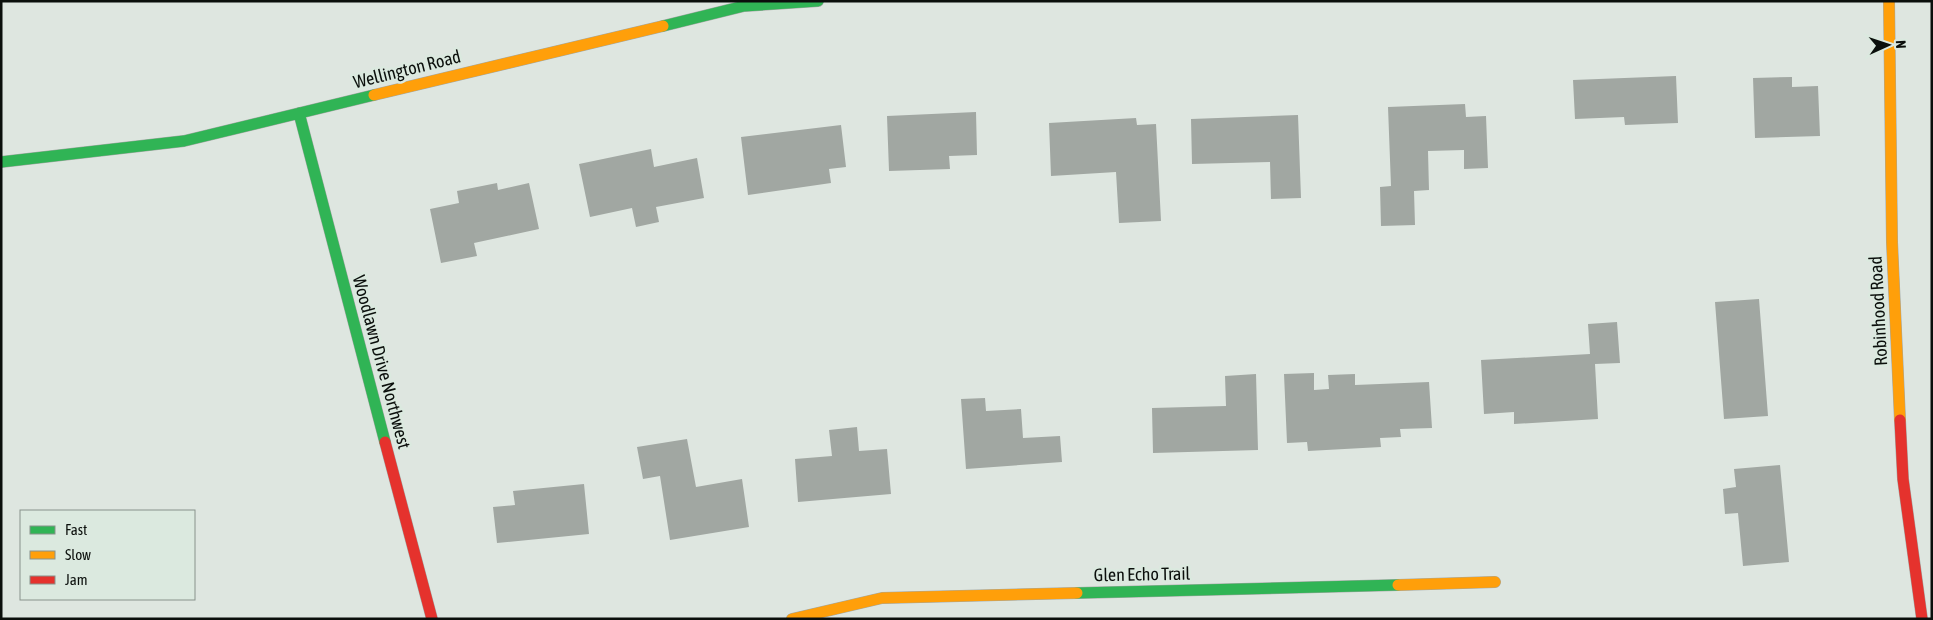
<svg xmlns="http://www.w3.org/2000/svg" width="1933" height="620" viewBox="0 0 1933 620" font-family="'Asap Condensed',sans-serif">
	<rect width="100%" height="100%" fill="#dee6e0"/>
	<path fill="#a1a7a2" d="M1676,76l2,47 -53,2 -1,-8 -49,2 -2,-39z
		M1792,77v10l26,-1 2,50 -65,2 -2,-60z
		M1465,104l1,13 20,-1 2,52 -24,1v-19l-36,1 1,39 -15,1 1,34 -34,1 -1,-39 11,-1 -3,-79z
		M976,112l1,43 -28,1 1,13 -61,2 -2,-55z
		M1298,115l3,83 -30,1 -1,-37 -78,2 -1,-45z
		M1136,118l1,7 19,-1 5,97 -42,2 -3,-51 -65,4 -2,-53z
		M841,125l5,42 -17,2 2,14 -83,12 -7,-58z
		M651,149l3,18 43,-9 7,40 -48,9 3,15 -23,5 -4,-19 -42,9 -11,-53z
		M497,183l1,7 31,-7 10,46 -65,14 3,13 -36,7 -11,-54 29,-6 -2,-12z
		M1759,299l9,117 -44,3 -9,-117z
		M1617,322l3,41 -25,1 3,55 -84,5v-12l-30,2 -3,-54 109,-6 -2,-30z
		M1314,373v17l15,-1 -1,-14 27,-1v11l74,-3 3,46 -32,1 1,8 -21,1 1,9 -73,4 -1,-9 -20,1 -3,-69z
		M1256,374l2,76 -105,3 -1,-45 74,-2 -1,-30z
		M985,398l1,13 35,-2 2,29 37,-2 2,26 -96,7 -5,-70z
		M857,427l2,24 28,-2 4,45 -93,8 -3,-43 37,-3 -3,-26z
		M687,439l9,48 46,-8 7,48 -79,13 -10,-64 -17,3 -6,-32z
		M1780,465l9,97 -46,4 -5,-53 -13,1 -2,-25 13,-2 -2,-18z
		M584,484l5,50 -92,9 -4,-36 22,-2 -2,-14z"/>
	<g fill="none" stroke-linecap="round" stroke-linejoin="round">
		<defs>
			<path id="fast" d="M663,26l81,-20 74,-5
				M299,113l86,329
				M1,162l183,-21 190,-46
				M1077,593l321,-8"/>
			<path id="slow" d="M1889,1l3,241 8,178
				M374,95l289,-69
				M1398,585l97,-3
				M792,619l90,-21 195,-5"/>
			<path id="jam" d="M1900,420l3,59 19,140
				M385,442l47,177"/>
		</defs>
		<use href="#fast" stroke="#a2a7a3" stroke-width="12"/>
		<use href="#slow" stroke="#a2a7a3" stroke-width="12"/>
		<use href="#jam" stroke="#a2a7a3" stroke-width="12"/>
		<use href="#fast" stroke="#30b455" stroke-width="11"/>
		<use href="#slow" stroke="#ff9f0a" stroke-width="11"/>
		<use href="#jam" stroke="#e5322d" stroke-width="11"/>
	</g>
	<g text-anchor="middle" dominant-baseline="central" stroke-width="5" stroke-linejoin="round" paint-order="stroke">
		<g font-size="18" fill="#0b0f0c" stroke="#dbe9df">
			<text transform="translate(407 69) rotate(-14)">Wellington Road</text>
			<text transform="translate(1878 311) rotate(-93)">Robinhood Road</text>
			<text transform="translate(382 362) rotate(75)">Woodlawn Drive Northwest</text>
			<text transform="translate(1142 574) rotate(-1)">Glen Echo Trail</text>
		</g>
	</g>
	<rect width="1933" height="620" fill="none" stroke="#0b0f0c" stroke-width="5"/>
	<rect x="20" y="510" width="175" height="90" fill="#dbe9df" stroke="#88928b"/>
	<rect x="30" y="526" width="25" height="8" fill="#30b455" stroke="#88928b"/>
	<text x="65" y="535" font-size="15" fill="#0b0f0c">Fast</text>
	<rect x="30" y="551" width="25" height="8" fill="#ff9f0a" stroke="#88928b"/>
	<text x="65" y="560" font-size="15" fill="#0b0f0c">Slow</text>
	<rect x="30" y="576" width="25" height="8" fill="#e5322d" stroke="#88928b"/>
	<text x="65" y="585" font-size="15" fill="#0b0f0c">Jam</text>
	<g transform="translate(1888 45) rotate(87)" stroke="#dbe9df" stroke-width="4" paint-order="stroke">
	<path d="M0-4L9 19L0 12L-9 19Z" fill="#0b0f0c"/>
	<text y="-8" font-size="14" font-weight="bold" text-anchor="middle" fill="#0b0f0c">N</text>
	</g>
</svg>
